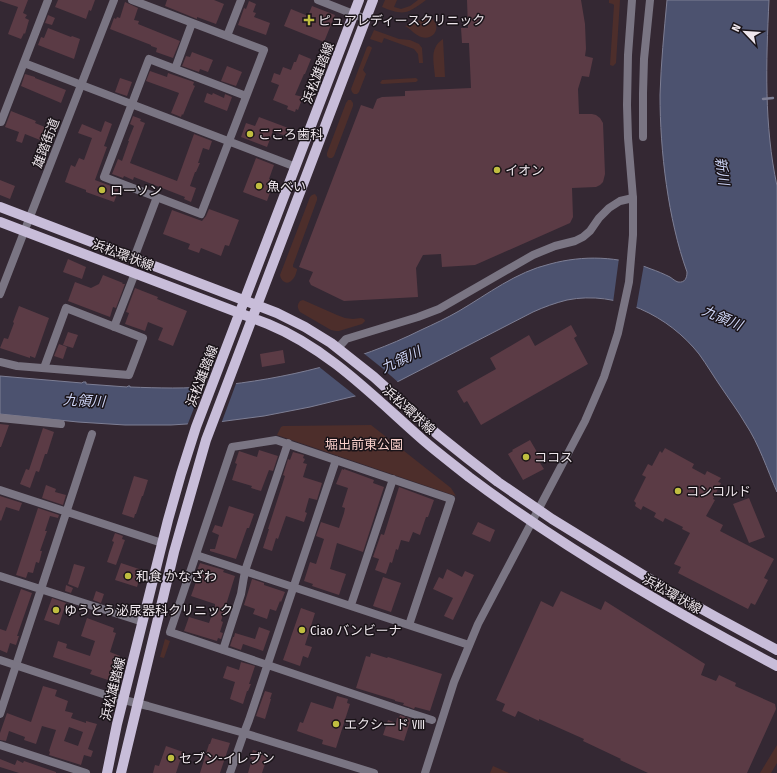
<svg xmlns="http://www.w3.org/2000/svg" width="777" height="773" viewBox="0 0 777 773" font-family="'Fira Sans Condensed','Noto Sans JP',sans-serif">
	<rect width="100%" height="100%" fill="#342833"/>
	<path fill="#4d2e2b" d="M385,0h12l-3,7 7,2 9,-3 8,-6h8c-19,14 -22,16 -44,7z
		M609,0h11l-4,63 -3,3 -3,-1 4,-60 -1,-1 -4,-1z
		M428,17c15,5 8,25 -7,20 -6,-2 -10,-8 -16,-11l10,-3 8,-5z
		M374,30l25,9 11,1 9,4 3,4 1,15h-4l-1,-9 -4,-5 -30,-11 -2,5 -12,-4z
		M443,39l2,38h-10c-1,-14 -6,-29 8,-38z
		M369,46l2,1 1,1 -9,22 3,4 -7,18 -2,2h-3l-2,-2 -1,-3 16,-42z
		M416,78l2,2 -2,2 -34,2 -2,-1 2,-3z
		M348,100h3l2,3v3l-19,50 -2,2h-3l-2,-2v-3l19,-50z
		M315,194l2,3v3l-24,65v2l4,2v1c-1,3 -2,8 -5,10 -5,6 -11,1 -12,-5l30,-78 2,-2z
		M303,300l34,15 8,3 8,1 8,-1 3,1 1,2 -3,3 -23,7h-3l-5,-1 -31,-18c-3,-5 -3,-7 0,-11z
		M371,425l80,63 5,8 -179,-61 4,-8 2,-1z
		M165,639l5,2 -6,17 -4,-1z
		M777,745v18l-6,10h-11z
		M493,766l16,7h-19z"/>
	<path fill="#4c526f" stroke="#7d7e94" d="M667,0h102c-3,63 -5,125 8,186v306c-10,-23 -18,-48 -32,-69 -7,-12 -16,-24 -24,-36 -7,-10 -14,-22 -22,-33 -30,-38 -82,-64 -132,-54 -12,3 -23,7 -34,12l-134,69 -44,15 -45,11 -46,9 -46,6 -47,3h-46l-47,-3 -78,-8v-38l82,7 1,-1h3v2l41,3 1,-1h2v1c28,1 57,2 85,-1 70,-7 142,-24 206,-56 13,-6 26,-12 38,-19 29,-17 57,-39 91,-47 33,-9 69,-8 101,5 6,2 13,5 19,8 3,2 5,4 8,5 7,1 9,-4 9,-10 -19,-53 -27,-121 -27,-177 1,-32 4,-63 7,-95z"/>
	<path fill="#342833" d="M619,258l10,2 15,4 -8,46 -12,-5 -11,-2z
		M362,352l20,16 17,15 -42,14 -39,-31 21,-6z
		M237,381l-16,43 -34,2 16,-41z"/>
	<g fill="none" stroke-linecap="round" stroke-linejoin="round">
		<path stroke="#7d7e94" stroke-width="2.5" d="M763,99l10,-1"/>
	</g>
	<path fill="#5b3b45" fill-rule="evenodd" d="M0,0h28l-5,13 4,2 -2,3 4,2 -4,14 -1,-1 -3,6 -13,-5 10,-27 -18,-6z
		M58,0h37l-4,11 -2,-1 -3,9 -31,-12z
		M167,0h47l10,4 -8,20 -19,-7v2l-32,-13z
		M467,0h114l4,24 1,25 -1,7 8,2 -4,19 -7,-1 -4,13 1,25h13l4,1 4,3 3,5 2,51 -2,8 -3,3 -4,2 -24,1 1,29 -3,6 -95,42 -33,2 -1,-13 -18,1 -7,13 2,29 -74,4 -33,-16 -2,-4 4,-9 -14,-5 62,-162 12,4 4,-10 5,-2 23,-1v-5l66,-3 -2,-45h-7l-1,-15h7z
		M249,1l7,3 -3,8 3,1 -2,4 16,6 -4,12 -28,-10 6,-17 2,1z
		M125,2l13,6 -4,12 5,1 -1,3 42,17 -7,17 -17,-6 1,-4 -6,-2v-1l-41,-16 4,-11 2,1 1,-2 3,1z
		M312,6l23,9 -11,27 -40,-16 7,-17 17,7z
		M48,15l7,3 -3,7 -7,-2z
		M48,28l23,9 1,-1 8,3 -6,20 -36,-14 3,-8 3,1z
		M192,52l21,8 -5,12 -8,-3 -1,3 -17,-6 4,-10 4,1z
		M299,54l12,5 -6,15h-1l-9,21 8,2 -5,13 -2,-1 -1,3 -8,-3 1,-3 -15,-6 6,-15 -8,-3 3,-9 6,2 3,-8 8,3 3,-8h2z
		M227,66l15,6 -6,14 -15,-5z
		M150,71l17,6 1,-4 26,9 -1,3 2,1 -4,9 -8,20 -1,-1 -1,3 -10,-4 8,-20 -33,-12z
		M25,74l10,3v1l31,12 -5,13 -40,-17z
		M120,78l12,4 -5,14 -12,-4z
		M207,93l5,2 1,-2 11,5 1,-4 7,3 -5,14 -23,-9z
		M11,111l25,10 -1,2 15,6 -5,13 -20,-8 -3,9 -6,-2 3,-9 -14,-5z
		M133,116l8,3 -1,2 5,2 -15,40 47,18 17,-47 18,7 -3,9 -6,-2 -5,15h2l-4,9h-1l-5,14 6,2 -5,14 -7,-3 1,-2 -51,-20 -1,3 -9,-4 -1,2 -11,-4 6,-15 4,2 7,-20h-1l6,-15 -4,-2z
		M259,117l32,12 -3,8 -15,-6 -6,16 -26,-10 5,-14 9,3z
		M105,121l7,3 -8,22 3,1 -12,33 24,9 -5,13 -28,-10v-2l-21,-8 6,-17 4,2 4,-9 5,2 8,-22 -14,-5 4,-9 19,8z
		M256,158l18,7 -5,14 5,2 -7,20 -24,-9z
		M0,180l15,6 -5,13 -10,-4z
		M209,209l30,11 -10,26 -4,-1 -4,11 -20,-8 -2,5 -11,-4 2,-5 -27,-10 9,-24 30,11 4,-5z
		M68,259l18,8 -4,12 -19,-7z
		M103,275l20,8 -1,1h3l-9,24 -3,-1 -3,10 -42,-16 7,-19 16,6 8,-4z
		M135,288l23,9 -1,2 30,12 -14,35 -15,-6 5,-12 -15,-6 -3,9 -20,-7 4,-11 -3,-1z
		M19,306l30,12 -14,40 -5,-2v2l-30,-10 4,-10 4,1 6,-16 -1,-1z
		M571,325l6,11 -3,2 14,26 -107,61 -14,-24 -3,2 -7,-12 39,-22 -6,-11 39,-23 6,11z
		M68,332l10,3 -5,13 -10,-3z
		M59,344l8,3 -4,12 -9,-3z
		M283,350l2,13 -23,4 -2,-13z
		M0,424l9,1 -8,22h-1z
		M43,428l11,4 -7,22h-2l-6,18 -3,-1 -6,17 -10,-4 6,-15 3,1z
		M530,440l7,12 2,-1 6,9 -5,3 4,6 -21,11 -15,-26 5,-3 -1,-1z
		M665,448l29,16 -2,4 13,7 2,-4 14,7 -3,4 3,1 -8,16 2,1 -9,16 17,9 -3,6 54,28 -10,19 4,2 -13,25 -4,-2 -3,6 -70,-36 3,-6 -7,-3 16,-31 -8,-4 1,-2 -18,-9 -2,4 -9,-5 2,-4 -13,-7 -2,4 -6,-4 1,-3 -2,-2 12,-24 -4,-2 6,-11 4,2 8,-15 2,2z
		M259,450l19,6 -5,15 -4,-1 -8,21 -10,-3 1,-2 -20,-6 5,-16 -2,-1 4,-12 18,6z
		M293,452l11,3 -1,3 2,1 -2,4 4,1 -4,13 19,6 -5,17 -8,-2 -4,14 2,1 -3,9 -18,-6 -8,23 -2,-1 -4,13 -9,-3 6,-19h-1l17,-53 -2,-1 5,-16 2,1z
		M342,469l2,1v-1l30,11 -1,3 11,4 -21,65 -26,-9 -7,26 16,5 -7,21 -27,-9 1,-2 -9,-3 6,-19 6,2 8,-25 -8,-3 5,-14 18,6 5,-15 1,-5 -3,-1 6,-19 -12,-4z
		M134,476l14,4 -5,16h-1l-6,18h-1l-1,4 -12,-4z
		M46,485l10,4 -1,3 11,3 -3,10 -21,-7z
		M399,487l35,13 -6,17h-2l-6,18 -7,-3 -4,10 -8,-2 -3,10 -2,-1 -4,14 -2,-1 -4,12 -11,-4 4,-11 -6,-2 8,-23 3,1z
		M0,496l22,7 -3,8 -13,-4 -5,14 -1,-1z
		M749,498l16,39 -16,6 -16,-39z
		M229,506l25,8 -5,14h-2l-11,31 -26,-8v-2h5l4,-14 -7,-3 3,-7 7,2z
		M38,508l21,7 -1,3 -8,-2 -5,15h2l-7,20h2l-3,12 -3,-1 -3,11 -5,-1 -2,6 -10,-3z
		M478,522l17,8 -5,12 -18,-8z
		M115,533l8,3 -1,3 3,1 -9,25 -9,-3 7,-20 -2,-1z
		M121,563l21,7 -5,17 -22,-7z
		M200,563l24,7 -1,2 12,4 -14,45 2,1 -3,10 3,1 -2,6 -3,-1 -1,3 -33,-10 5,-14 20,6 6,-17v-2l-24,-8 6,-17 -3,-1z
		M74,564l11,3 -7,21 -10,-4z
		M447,569l15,8 3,-6 9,4 -21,45 -9,-4 9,-18 -20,-9 6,-12 4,2z
		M383,577l18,6 -10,29 -18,-6z
		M252,579l12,4v2l21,7 -4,10 -1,-1 -4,10 -6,-2 -3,10 -14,-5 2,-5 -11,-4z
		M66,585l7,3 -2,5 -6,-2z
		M21,589l11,4 -15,43h2l-3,9 -6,-2 -3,10 -7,-3v-21l6,2z
		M96,591l8,3 -3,9 -8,-3z
		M561,591l40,19 4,-9 100,63 -4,11 15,6 3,-6 17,8 -1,3 40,18 1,5 -29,64h-99l-28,-13 1,-1 -38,-18 1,-2 -45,-20v2l-21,-10 -3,6 -13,-6 3,-7 -9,-4 45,-99 12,6z
		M52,598l14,5 -7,22 -15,-5z
		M301,608l14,5 -10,32 7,2 -4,11 -5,-2 -3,10 -17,-6z
		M87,618l27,10 -1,4 3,1 -6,19 10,4 -3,10h1l-2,8h-2l-3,7 -21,-7 2,-4 -39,-13 5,-16 9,3 -1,4 24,8 5,-15 -14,-5z
		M259,627l11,4 -7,20 -20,-7 -2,6 -11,-4 3,-9h1l1,-4 20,6z
		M371,653l16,5 1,-1 54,17 -12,37 -15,-4 -1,2 -5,-2 -6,-2 1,-2 -9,-2v-1l-39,-12 10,-32 4,1z
		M241,662l14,4 -6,18h2l-3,7h-1l-4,13 -13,-5 5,-17 -12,-4 4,-12 12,4z
		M43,686l14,4 -2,6 13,5 -3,10 8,2 -2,5 15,5v-2l11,3 -9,25 5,2 -2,6 -7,-2 -3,10 -32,-10 1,-3 -1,-1 7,-21 -14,-4 -6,18 -12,-4 1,-3 -16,-6 -3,10 -6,-1v-7l7,-20 24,9zM69,727l14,5 -5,14 -14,-5z
		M265,691l7,2 -2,6h1l-6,20 -9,-3z
		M337,696l11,3 -1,4 3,1 -14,44 -14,-4 1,-4 -26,-9 3,-9 3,1 8,-21 22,7z
		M400,715l11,4 -7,22 -21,-6 5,-15 8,3 1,-5h2z
		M212,738l18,5 -10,30h-20l9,-29h1z
		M166,746l17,6 -7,21h-23l2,-8 4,1z
		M253,750l15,5 -6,18h-14l4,-14h-2z
		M0,759l15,6 2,-5 6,3 1,-2 32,11v1h-37l-19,-6z"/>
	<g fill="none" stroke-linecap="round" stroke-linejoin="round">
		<path stroke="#7a7583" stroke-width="8" d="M643,137v-44l1,-34 6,-59
			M407,712l25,8"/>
		<path stroke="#7a7583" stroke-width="8" d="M132,0l132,50c-21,55 -42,110 -63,164l-97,-37 45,-118 97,37
			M227,36l14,-36
			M24,63l272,104
			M175,69l17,-46
			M0,122h1l47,-122
			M134,258l23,-61
			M114,327l21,-54
			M338,348l8,-9 72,-22 21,-8 94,-54 22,-9 20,-5 8,-4 7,-6 9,-13 10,-10 11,-7 13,-3
			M0,362l17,4 112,9 14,-37 -77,-30 -22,60
			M0,418l61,6
			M0,490l162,53
			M196,555l273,90
			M0,576l143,46
			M351,605l42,-126
			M223,650l18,-56 4,-23 43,-128
			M407,712l-237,-80 62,-185 44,-7 175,59 -42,126
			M0,714l92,-280
			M244,733l5,-13 87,-260
			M0,745l86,28"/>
		<path stroke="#7a7583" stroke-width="8" d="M318,0l48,19
			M0,294l114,-294
			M0,660l112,37 36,9 96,27 130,40
			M230,773l14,-40
			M425,773l29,-91 24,-58 107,-203 19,-44 14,-44 11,-51 4,-47v-37l-5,-60 -1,-33 1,-50 4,-55"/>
		<path stroke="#c8bdd9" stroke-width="10" d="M0,207l277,106 28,14 26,16 43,34 63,57 30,24 31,24 54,37 114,70 50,28 61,33
			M0,222l268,102c61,25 107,74 155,116 15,13 31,25 46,37 96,72 201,133 308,189
			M107,773l10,-49 51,-204 13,-46 15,-47 163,-427
			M121,773l53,-221 32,-112 167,-440"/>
	</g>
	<g fill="#c0be40" stroke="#191318" stroke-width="1.5">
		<path d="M307 14h4v4h4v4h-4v4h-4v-4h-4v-4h4z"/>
		<circle cx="250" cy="134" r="4"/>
		<circle cx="497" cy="170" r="4"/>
		<circle cx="259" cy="186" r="4"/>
		<circle cx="102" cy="190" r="4"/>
		<circle cx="526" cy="457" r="4"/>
		<circle cx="678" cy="491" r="4"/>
		<circle cx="128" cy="576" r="4"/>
		<circle cx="56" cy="610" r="4"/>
		<circle cx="302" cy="630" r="4"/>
		<circle cx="336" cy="724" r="4"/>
		<circle cx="171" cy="758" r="4"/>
	</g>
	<g text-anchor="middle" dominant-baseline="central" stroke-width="3" stroke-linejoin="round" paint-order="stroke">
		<g font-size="13" fill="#eee6ec" stroke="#191318" text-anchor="start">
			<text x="318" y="20">ピュアレディースクリニック</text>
			<text x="258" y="134">こころ歯科</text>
			<text x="505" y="170">イオン</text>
			<text x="267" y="186">魚べい</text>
			<text x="110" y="190">ローソン</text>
			<text x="534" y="457">ココス</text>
			<text x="686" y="491">コンコルド</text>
			<text x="136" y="576">和食 かなざわ</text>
			<text x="64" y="610">ゆうとう泌尿器科クリニック</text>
			<text x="310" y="630">Ciao バンビーナ</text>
			<text x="344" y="724">エクシード Ⅷ</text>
			<text x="179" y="758">セブン-イレブン</text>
		</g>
		<g font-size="13" fill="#eee6ec" stroke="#191318">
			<text transform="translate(318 73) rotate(-69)">浜松雄踏線</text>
			<text transform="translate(46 143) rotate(-69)">雄踏街道</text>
			<text transform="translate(123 255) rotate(21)">浜松環状線</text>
			<text transform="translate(202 376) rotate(-69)">浜松雄踏線</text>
			<text transform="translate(409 410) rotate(42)">浜松環状線</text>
			<text transform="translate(672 594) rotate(30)">浜松環状線</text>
			<text transform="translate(113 689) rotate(-76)">浜松雄踏線</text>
		</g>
		<g font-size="13" fill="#f8cfca" stroke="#191318">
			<text x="364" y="444">堀出前東公園</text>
		</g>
		<g font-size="14" font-style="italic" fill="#cdd4f6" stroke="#191318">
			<text transform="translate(722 171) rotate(82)">新川</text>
			<text transform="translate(722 318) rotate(23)">九領川</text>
			<text transform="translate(401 360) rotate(-25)">九領川</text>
			<text transform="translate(84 401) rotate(3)">九領川</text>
		</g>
	</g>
	<g transform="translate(745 32) rotate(295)" stroke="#191318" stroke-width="3" paint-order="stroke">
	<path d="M0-3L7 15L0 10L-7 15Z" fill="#eee6ec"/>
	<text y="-6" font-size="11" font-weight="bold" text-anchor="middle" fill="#eee6ec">N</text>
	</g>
</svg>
